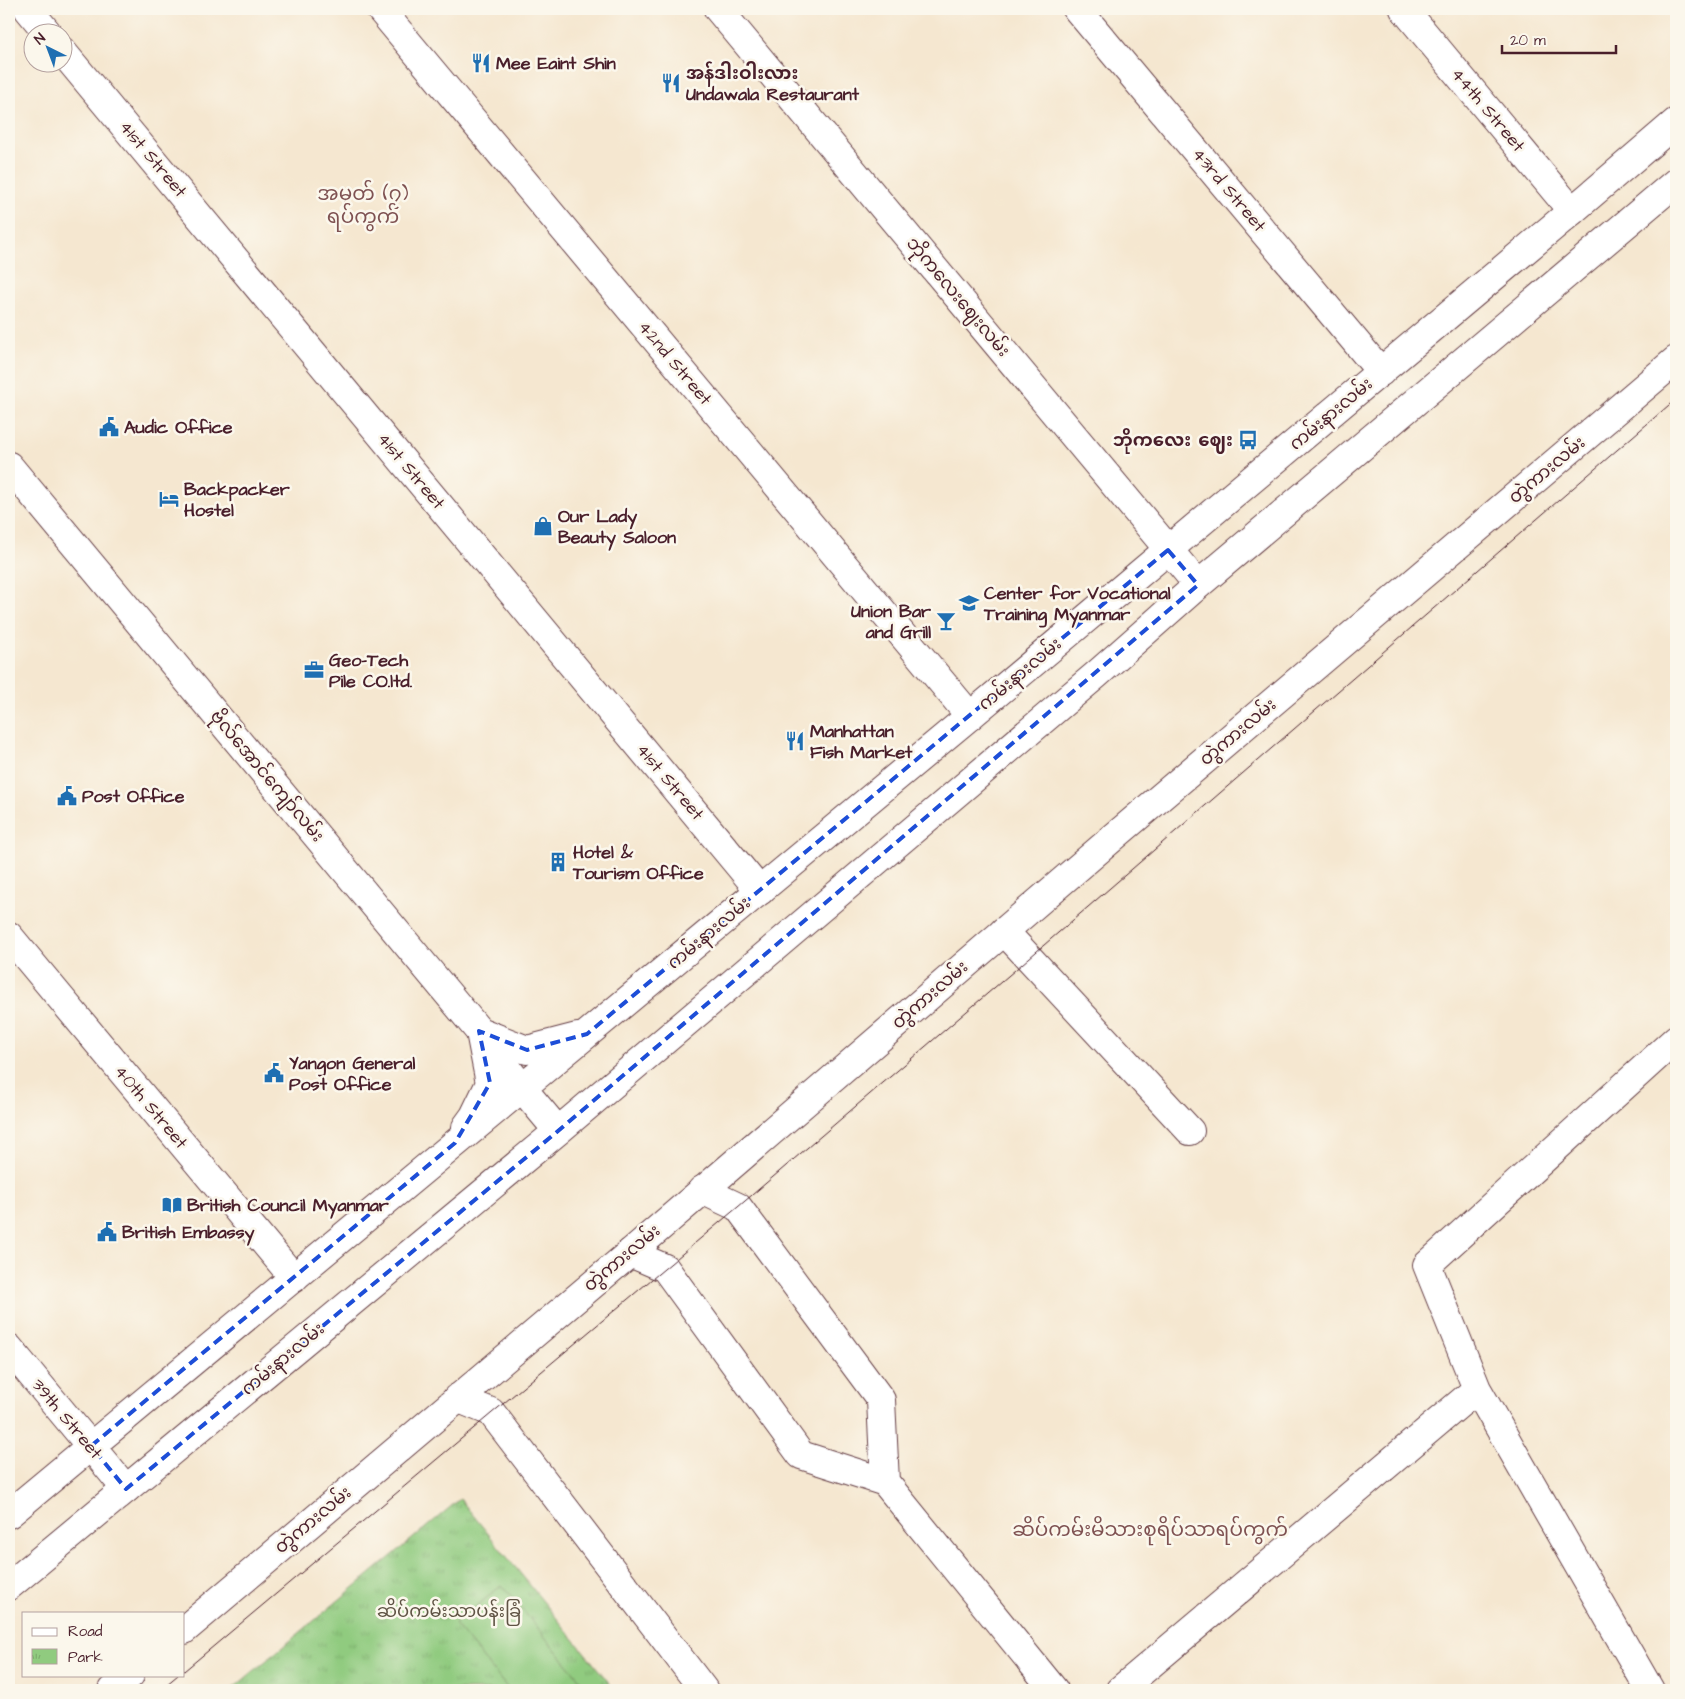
<svg xmlns="http://www.w3.org/2000/svg" width="1685" height="1699" viewBox="0 0 1685 1699" font-family="'Architects Daughter','Noto Sans Myanmar',sans-serif">
	<defs>
		<pattern id="park-tufts" width="24" height="20" patternUnits="userSpaceOnUse" patternTransform="scale(1.25)"><rect width="24" height="20" fill="#90cb7f"/><path d="M3 7l-1-3M5 7V3M7 7l1-3M15 17l-1-3M17 17v-4M19 17l1-3" fill="none" stroke="#7eae6e"/></pattern>
	</defs>
	<rect width="100%" height="100%" fill="#fbf7ec"/>
	<filter id="ink" filterUnits="userSpaceOnUse"><feTurbulence type="fractalNoise" baseFrequency=".02" numOctaves="2"/><feDisplacementMap in="SourceGraphic" scale="10" xChannelSelector="R" yChannelSelector="G"/><feConvolveMatrix kernelMatrix="1 2 1 2 8 2 1 2 1" color-interpolation-filters="sRGB"/></filter>
	<filter id="wash" filterUnits="userSpaceOnUse"><feTurbulence type="fractalNoise" baseFrequency=".0096" numOctaves="4" result="noise"/><feDisplacementMap in="SourceGraphic" scale="20" xChannelSelector="R" yChannelSelector="G"/><feGaussianBlur stdDeviation="1.12" result="paint"/><feColorMatrix in="noise" values="0 0 0 0 0 0 0 0 0 0 0 0 0 0 0 0 0 1.4 0 .05"/><feComposite in="paint" operator="in"/></filter>
	<g filter="url(#wash)">
		<rect width="100%" height="100%" fill="#f5e7d0"/>
		<path fill="url(#park-tufts)" stroke="#6d7555" d="M460,1499l155,191h-384z"/>
		<path fill="#90cb7f" stroke="#6d7555" d="M502,1585l85,103 -4,2h-74l-54,-66z"/>
	</g>
	<g filter="url(#ink)">
		<g fill="none" stroke-linecap="round" stroke-linejoin="round">
			<defs>
				<path id="minor" d="M28,9l19,23
					M380,9l590,707
					M718,9l480,576
					M1077,9l304,363
					M1404,9l168,202
					M62,51l698,840
					M1004,931l186,200
					M9,936l285,342
					M630,1253l35,15 136,187 84,27 -4,-82 -143,-193 -36,-17
					M9,1348l117,141
					M1477,1389l173,301
					M457,1398l34,14 213,278
					M885,1482l169,208
					M1120,1690l357,-301 -50,-124 249,-226"/>
				<path id="major" d="M9,466l470,565 43,57 36,43
					M479,1031l48,19 50,-13
					M466,1127l8,-11 16,-33 -9,-46
					M9,1514l961,-798 602,-505 104,-89
					M9,1586l549,-455 538,-456 102,-90 478,-403
					M184,1630l446,-377 485,-417 561,-476
					M112,1690l18,-15"/>
			</defs>
			<use href="#minor" stroke="#643d44" stroke-width="30"/>
			<use href="#major" stroke="#643d44" stroke-width="30"/>
			<use href="#minor" stroke="#fff" stroke-width="28"/>
			<use href="#major" stroke="#fff" stroke-width="28"/>
			<path stroke="#4a1f2b" stroke-width="1" d="M184,1671l554,-464 291,-249 647,-559
				M160,1690l18,-15"/>
		</g>
	</g>
	<path fill="none" stroke="#1d4ed8" stroke-width="4" stroke-dasharray="10 6" stroke-linejoin="round" d="M1168,550l30,35 -640,546 -432,358 -35,-43 364,-303 35,-60 -11,-52 48,19 60,-16z"/>
	<defs>
		<symbol id="restaurant-bare" viewBox="-9 -9 18 18"><path d="M-5-6h1v4h1v-4h1v4h1v-4h1v5L-1.5 .5V6h-2V.5L-5-1ZM5-6V6H3V1.5H1.5Q1.5-4 5-6Z" fill="#1f6fb2" stroke="#fbf7ec" stroke-width="2.5" paint-order="stroke"/></symbol>
		<symbol id="civic-bare" viewBox="-9 -9 18 18"><path d="M-.6-6.5H3V-4.5H.6V-3L4-1V1h2V6H-6V1h2V-1L-.6-3ZM-1.2 2.5V6h2.4V2.5Z" fill="#1f6fb2" stroke="#fbf7ec" stroke-width="2.5" paint-order="stroke"/></symbol>
		<symbol id="bus-bare" viewBox="-9 -9 18 18"><path d="M-5-6H5V4H4V6H2V4H-2V6H-4V4H-5ZM-3.5-4V0h7V-4ZM-3.5 1.2v1.5H-2V1.2ZM2 1.2v1.5H3.5V1.2Z" fill="#1f6fb2" stroke="#fbf7ec" stroke-width="2.5" paint-order="stroke"/></symbol>
		<symbol id="hotel-bare" viewBox="-9 -9 18 18"><path d="M-6-4.5h1.5V1H6V5H4.5V3h-9V5H-6ZM-4 0a1.8 1.8 0 1 1 3.6 0ZM.5 0V-2.5h3Q6-2.5 6 0Z" fill="#1f6fb2" stroke="#fbf7ec" stroke-width="2.5" paint-order="stroke"/></symbol>
		<symbol id="shop-bare" viewBox="-9 -9 18 18"><path d="M-5-2.5h2.3a2.7 3.5 0 0 1 5.4 0H5L5.5 6h-11ZM-1.5-2.5h3a1.5 2.3 0 0 0-3 0Z" fill="#1f6fb2" stroke="#fbf7ec" stroke-width="2.5" paint-order="stroke"/></symbol>
		<symbol id="school-bare" viewBox="-9 -9 18 18"><path d="M0-5L7-2L0 1L-7-2ZM-4 1L0 2.5L4 1V4Q0 6-4 4Z" fill="#1f6fb2" stroke="#fbf7ec" stroke-width="2.5" paint-order="stroke"/></symbol>
		<symbol id="bar-bare" viewBox="-9 -9 18 18"><path d="M-6-5H6L.8 .8V4.5H3.5V6h-7V4.5H-.8V.8Z" fill="#1f6fb2" stroke="#fbf7ec" stroke-width="2.5" paint-order="stroke"/></symbol>
		<symbol id="office-bare" viewBox="-9 -9 18 18"><path d="M-6-3h4V-5.5h4V-3h4V5H-6ZM-1-4.5V-3h2v-1.5ZM-6 0V1H6V0Z" fill="#1f6fb2" stroke="#fbf7ec" stroke-width="2.5" paint-order="stroke"/></symbol>
		<symbol id="building-bare" viewBox="-9 -9 18 18"><path d="M-4-6H4V6H1V3H-1V6H-4ZM-2.5-4.3h1.7v1.8h-1.7ZM.8-4.3h1.7v1.8H.8ZM-2.5-1h1.7V.8h-1.7ZM.8-1h1.7V.8H.8Z" fill="#1f6fb2" stroke="#fbf7ec" stroke-width="2.5" paint-order="stroke"/></symbol>
		<symbol id="library-bare" viewBox="-9 -9 18 18"><path d="M-6-4Q-3-5.5-.7-3.5V5Q-3 3-6 4ZM6-4Q3-5.5 .7-3.5V5Q3 3 6 4Z" fill="#1f6fb2" stroke="#fbf7ec" stroke-width="2.5" paint-order="stroke"/></symbol>
	</defs>
	<g fill-rule="evenodd">
		<use href="#restaurant-bare" x="467" y="49" width="28" height="28"/>
		<use href="#restaurant-bare" x="657" y="69" width="28" height="28"/>
		<use href="#civic-bare" x="95" y="413" width="28" height="28"/>
		<use href="#bus-bare" x="1234" y="426" width="28" height="28"/>
		<use href="#hotel-bare" x="155" y="485" width="28" height="28"/>
		<use href="#shop-bare" x="529" y="512" width="28" height="28"/>
		<use href="#school-bare" x="955" y="589" width="28" height="28"/>
		<use href="#bar-bare" x="932" y="607" width="28" height="28"/>
		<use href="#office-bare" x="300" y="656" width="28" height="28"/>
		<use href="#restaurant-bare" x="781" y="727" width="28" height="28"/>
		<use href="#civic-bare" x="53" y="782" width="28" height="28"/>
		<use href="#building-bare" x="544" y="848" width="28" height="28"/>
		<use href="#civic-bare" x="260" y="1059" width="28" height="28"/>
		<use href="#library-bare" x="158" y="1191" width="28" height="28"/>
		<use href="#civic-bare" x="93" y="1218" width="28" height="28"/>
	</g>
	<g text-anchor="middle" dominant-baseline="central" stroke-width="5" stroke-linejoin="round" paint-order="stroke">
		<g font-size="18" font-weight="bold" fill="#4a1f2b" stroke="#fbf7ec" text-anchor="start">
			<text x="496" y="63">Mee Eaint Shin</text>
			<text x="686" y="73">အန်ဒါးဝါးလား<tspan x="686" dy="21">Undawala Restaurant</tspan></text>
			<text x="124" y="427">Audic Office</text>
			<text x="1233" y="440" text-anchor="end">ဘိုကလေး ဈေး</text>
			<text x="184" y="489">Backpacker<tspan x="184" dy="21">Hostel</tspan></text>
			<text x="558" y="516">Our Lady<tspan x="558" dy="21">Beauty Saloon</tspan></text>
			<text x="984" y="593">Center for Vocational<tspan x="984" dy="21">Training Myanmar</tspan></text>
			<text x="931" y="611" text-anchor="end">Union Bar<tspan x="931" dy="21">and Grill</tspan></text>
			<text x="329" y="660">Geo-Tech<tspan x="329" dy="21">Pile CO.ltd.</tspan></text>
			<text x="810" y="731">Manhattan<tspan x="810" dy="21">Fish Market</tspan></text>
			<text x="82" y="796">Post Office</text>
			<text x="573" y="852">Hotel &amp;<tspan x="573" dy="21">Tourism Office</tspan></text>
			<text x="289" y="1063">Yangon General<tspan x="289" dy="21">Post Office</tspan></text>
			<text x="187" y="1205">British Council Myanmar</text>
			<text x="122" y="1232">British Embassy</text>
		</g>
		<g font-size="18" fill="#4a1f2b" stroke="#fbf7ec">
			<text transform="translate(1488 110) rotate(50)">44th Street</text>
			<text transform="translate(153 159) rotate(50)">41st Street</text>
			<text transform="translate(1229 190) rotate(50)">43rd Street</text>
			<text transform="translate(958 297) rotate(50)">ဘိုကလေးဈေးလမ်း</text>
			<text transform="translate(675 363) rotate(50)">42nd Street</text>
			<text transform="translate(1331 414) rotate(-40)">ကမ်းနားလမ်း</text>
			<text transform="translate(1547 470) rotate(-40)">တွဲကားလမ်း</text>
			<text transform="translate(411 471) rotate(50)">41st Street</text>
			<text transform="translate(1020 674) rotate(-40)">ကမ်းနားလမ်း</text>
			<text transform="translate(1238 732) rotate(-40)">တွဲကားလမ်း</text>
			<text transform="translate(267 776) rotate(50)">ဗိုလ်အောင်ကျော်လမ်း</text>
			<text transform="translate(670 782) rotate(50)">41st Street</text>
			<text transform="translate(709 933) rotate(-40)">ကမ်းနားလမ်း</text>
			<text transform="translate(930 995) rotate(-41)">တွဲကားလမ်း</text>
			<text transform="translate(151 1107) rotate(50)">40th Street</text>
			<text transform="translate(622 1258) rotate(-40)">တွဲကားလမ်း</text>
			<text transform="translate(283 1359) rotate(-40)">ကမ်းနားလမ်း</text>
			<text transform="translate(67 1419) rotate(50)">39th Street</text>
			<text transform="translate(313 1520) rotate(-40)">တွဲကားလမ်း</text>
		</g>
		<g font-size="18" fill="#5f5344" stroke="#fbf7ec">
			<text x="449" y="1611">ဆိပ်ကမ်းသာပန်းခြံ</text>
		</g>
		<g font-size="20" fill="#7f5252" stroke="#fbf7ec">
			<text x="363" y="194">အမှတ် (၇)<tspan x="363" dy="23">ရပ်ကွက်</tspan></text>
			<text x="1150" y="1530">ဆိပ်ကမ်းမိသားစုရိပ်သာရပ်ကွက်</text>
		</g>
	</g>
	<rect width="1685" height="1699" fill="none" stroke="#fbf7ec" stroke-width="30"/>
	<rect x="22" y="1612" width="162" height="65" fill="#fbf7ec" stroke="#b4a19f"/>
	<rect x="32" y="1628" width="25" height="8" fill="#ffffff" stroke="#b4a19f"/>
	<text x="68" y="1636" font-size="15" fill="#4a1f2b">Road</text>
	<rect x="32" y="1649" width="25" height="15" fill="url(#park-tufts)" stroke="#b4a19f"/>
	<text x="68" y="1662" font-size="15" fill="#4a1f2b">Park</text>
	<g transform="translate(48 48) rotate(318)"><circle r="24" fill="#fbf7ec" stroke="#b4a19f"/>
	<path d="M0-4L9 19L0 12L-9 19Z" fill="#1f6fb2"/>
	<text y="-8" font-size="14" font-weight="bold" text-anchor="middle" fill="#4a1f2b">N</text>
	</g>
	<path d="M1502 45v8h114v-8" fill="none" stroke="#4a1f2b" stroke-width="2.5"/>
	<text x="1510" y="45" font-size="15" fill="#4a1f2b" stroke="#fbf7ec" stroke-width="4" paint-order="stroke">20 m</text>
</svg>
